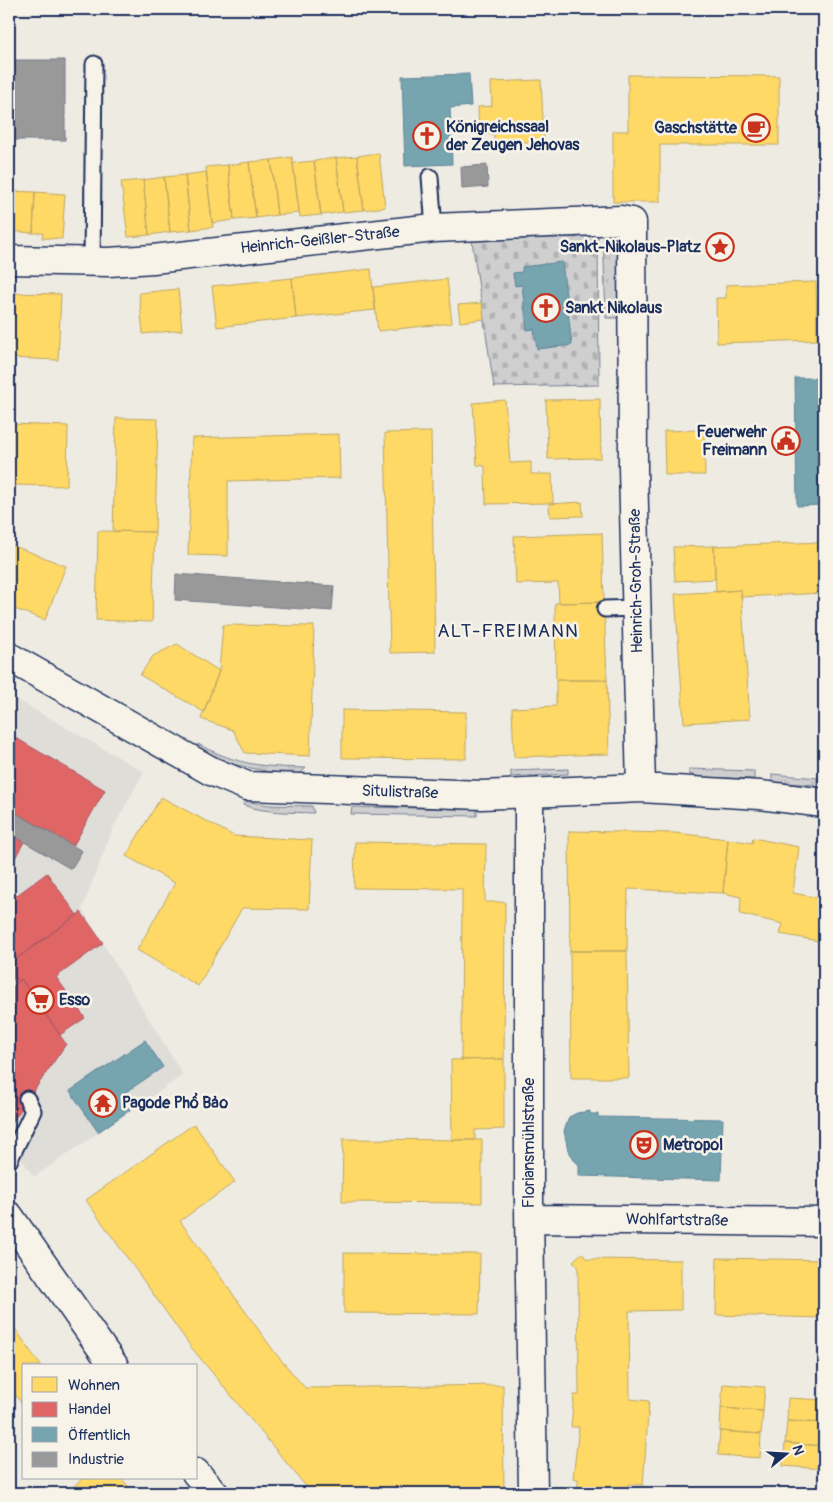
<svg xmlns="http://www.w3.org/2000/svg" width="833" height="1502" viewBox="0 0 833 1502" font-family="Pangolin,sans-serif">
	<defs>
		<pattern id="grass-tufts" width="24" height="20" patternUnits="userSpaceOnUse" patternTransform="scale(1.25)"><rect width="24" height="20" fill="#cfcfcf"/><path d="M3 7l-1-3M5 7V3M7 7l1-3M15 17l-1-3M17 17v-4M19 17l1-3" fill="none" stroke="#b1b2b4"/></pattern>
		<pattern id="cemetery-stones" width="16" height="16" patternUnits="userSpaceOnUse" patternTransform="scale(1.25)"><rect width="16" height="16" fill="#cfcfcf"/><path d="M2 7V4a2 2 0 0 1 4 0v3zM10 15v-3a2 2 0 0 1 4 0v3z" fill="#b1b2b4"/></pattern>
	</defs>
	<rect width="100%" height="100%" fill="#eeebe2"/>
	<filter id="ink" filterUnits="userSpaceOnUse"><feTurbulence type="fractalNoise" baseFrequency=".02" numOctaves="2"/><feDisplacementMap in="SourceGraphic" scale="10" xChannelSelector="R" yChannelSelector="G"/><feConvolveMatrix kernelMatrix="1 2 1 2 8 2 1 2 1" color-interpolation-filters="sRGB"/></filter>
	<g filter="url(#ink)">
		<path fill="#deddd8" d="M9,695l135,77 -31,56 -31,81 101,166 -149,102 -25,-36z"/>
		<path fill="url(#grass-tufts)" stroke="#757f96" d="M603,234h14l2,84h-13z
			M198,744c39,21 65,23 108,24l-8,7 -28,-3 -38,-8 -38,-14z
			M568,769v5l-57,3v-6z
			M689,769l65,2v8l-54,-2 -11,-3z
			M772,774l46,4 -1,7 -45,-3z
			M244,801l25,4 43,1 2,7c-23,-1 -49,0 -71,-8z
			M352,807l125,2v7l-126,-2z"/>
		<path fill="url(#cemetery-stones)" stroke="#757f96" d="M598,236l1,149 -105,2 -22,-146z"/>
		<path fill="#ffd966" stroke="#bba664" d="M628,75l151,1v69h-119v57h-47v-71h15z
			M541,80l3,61 -50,3v-10l-15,1 -1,-28 14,-1 -1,-24z
			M379,153l6,54 -21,3 -7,-54z
			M357,156l7,54 -21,2 -7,-54z
			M292,157l7,56 -22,2 -6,-55z
			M336,158l7,54 -22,3 -7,-54z
			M271,160l6,55 -21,3 -7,-56z
			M314,161l7,54 -21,2 -7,-54z
			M249,162l7,56 -22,2 -6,-55z
			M228,165l6,55 -22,3 -6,-56z
			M206,172l7,55 -22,3 -6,-55z
			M185,175l6,55 -21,2 -6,-55z
			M164,177l6,55 -21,3 -6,-55z
			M143,180l6,55 -21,2 -7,-55z
			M9,191l26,1 -2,41 -24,-2z
			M35,192l30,2 -3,45 -20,-1 1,-5h-10z
			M371,269l4,41 -79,8 -4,-40z
			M292,278l4,40 -79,9 -5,-41z
			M447,279l5,44 -74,8 -5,-44z
			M816,282l1,58 -100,3 -1,-45h10v-13z
			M178,289l4,41 -39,4 -4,-41z
			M9,293l52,1 -3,66 -49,-2z
			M482,303l2,16 -24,3 -2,-17z
			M600,399l1,59 -53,1 -2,-59z
			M505,400l5,63 21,-1v12h21l1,29 -67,1 -1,-38 -8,-1 -4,-62z
			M116,418l42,1 -3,113 -42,-1z
			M11,424l57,2 -1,60 -58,-1z
			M704,430l1,45h-40l-1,-44z
			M431,432l4,220 -45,1 -5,-220z
			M339,434l1,44 -112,3v75l-40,-1 4,-117z
			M582,502l1,14 -33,1 -1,-13z
			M98,531l57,1 -3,90 -56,-2z
			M602,533l2,69 -45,1 -1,-20 -42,1 -2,-48z
			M824,542v51l-83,4v-7l-25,2 -2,-46z
			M9,544l57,22 -21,54 -36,-13z
			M714,546l1,33 -40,2 -2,-34z
			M741,590l9,129 -66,4 -9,-129z
			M604,602l3,78h-51l-1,-77z
			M223,625l91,1 -4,130 -65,-3 -12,-23 -32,-11 18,-48z
			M177,644l42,27 -15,41 -64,-37 13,-19z
			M556,680h51l2,74 -95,3 -2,-49 44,-2z
			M342,710l124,2v47l-124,-1z
			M161,797l73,39 78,4 -3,69 -67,-1 -44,78 -61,-36 38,-67 -49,-27z
			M569,831l106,2 53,6 -5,54 -95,-4 -1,62h-57z
			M753,838l46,9 -6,46 31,6v43l-44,-8 3,-10 -43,-10 1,-17 -18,-4 5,-54 24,4z
			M355,842l131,2 -1,58h20l-1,157 -43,1 1,-171 -108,-1z
			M570,951h57l2,127h-58z
			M504,1059v70l-29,1v10h-23l-1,-80z
			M194,1124l41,58 -55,39 96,133 29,34 198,-3 1,108h-189l-11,-9 -113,-137 -105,-147z
			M343,1139l139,1v63l-140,-1z
			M344,1253l136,1 -1,60 -135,-1z
			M582,1253l5,6 94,1v50l-52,1 1,88 19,2 -6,84 -15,-1v9h-50v-14l-5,-1 6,-51h-8l3,-32h5l-1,-129 -5,-5z
			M717,1258l107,2v58l-108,-3z
			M9,1320l32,46h-17v41l-15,-21z
			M723,1384l42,3 -2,24 -42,-3z
			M788,1398l36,2v23l-37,-2z
			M721,1408l42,3 -2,23 -41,-3z
			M787,1421l37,2v23l-39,-3z
			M720,1431l41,3 -1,24 -42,-3z
			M785,1443l39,3v23l-41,-3z
			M83,1478h38l13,15h-54l-6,-7z
			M28,1485l7,8h-18z"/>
		<path fill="#e06666" stroke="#a55664" d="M9,734l96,56 -32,56 -64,-37z
			M9,833l15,9 -15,27z
			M47,873l30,42 -68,49v-63z
			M81,912l22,31 -47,34 29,41 -25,17 -39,-56 -5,4 -7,-10v-9z
			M21,979l45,65 -57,83v-134l7,-10z"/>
		<path fill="#76a5af" stroke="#5b8297" d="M469,74l2,32 -21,2 2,56 -47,2 -3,-90z
			M562,262l10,83 -35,4 -3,-20 -7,1 -5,-45 -7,1 -2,-13 9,-1v-5z
			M795,378h29v127l-27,1z
			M145,1040l18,27 -43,29 10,14 -32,22 -28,-41z
			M590,1111v3h8v3l125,2 -2,61 -142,-4v-11l-6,-6 -5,-9 -4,-19 5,-14 8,-4z"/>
		<path fill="#999" stroke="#737987" d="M14,60h51v80h-51z
			M487,165l1,22 -26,2 -1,-22z
			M176,574l158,12 -2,25 -157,-11z
			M9,809l73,42 -11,18 -62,-36z"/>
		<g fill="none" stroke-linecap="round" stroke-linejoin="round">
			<defs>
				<path id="service" d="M430,177l4,51
					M92,262l2,-198
					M605,609l31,-1
					M9,1161l24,-50 -6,-12"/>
				<path id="minor" d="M9,260l100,2 44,-3 281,-31 187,-8 11,2 1,246 8,320
					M9,657l202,114 36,15 235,9 159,-7 119,7 64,8
					M529,794v415l4,284
					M530,1219l294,3"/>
				<path id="secondary" d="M9,1216l105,150
					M196,1473l18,20"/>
			</defs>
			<use href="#service" stroke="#1b2f5e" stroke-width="19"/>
			<use href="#minor" stroke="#1b2f5e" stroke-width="31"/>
			<use href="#secondary" stroke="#1b2f5e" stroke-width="31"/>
			<use href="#service" stroke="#f7f3e8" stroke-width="15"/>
			<use href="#minor" stroke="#f7f3e8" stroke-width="28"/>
			<use href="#secondary" stroke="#f7f3e8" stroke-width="28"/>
		</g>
	</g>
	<defs>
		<symbol id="cafe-ring" viewBox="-11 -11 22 22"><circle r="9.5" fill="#f7f3e8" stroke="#c8321e" stroke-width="1.5"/><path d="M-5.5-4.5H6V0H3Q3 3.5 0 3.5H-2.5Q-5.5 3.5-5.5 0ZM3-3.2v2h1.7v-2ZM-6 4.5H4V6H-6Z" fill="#c8321e"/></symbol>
		<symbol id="church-ring" viewBox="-11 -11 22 22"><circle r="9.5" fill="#f7f3e8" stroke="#c8321e" stroke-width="1.5"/><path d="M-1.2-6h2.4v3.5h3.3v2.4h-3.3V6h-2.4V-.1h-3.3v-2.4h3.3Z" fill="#c8321e"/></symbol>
		<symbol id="sight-ring" viewBox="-11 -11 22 22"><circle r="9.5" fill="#f7f3e8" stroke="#c8321e" stroke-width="1.5"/><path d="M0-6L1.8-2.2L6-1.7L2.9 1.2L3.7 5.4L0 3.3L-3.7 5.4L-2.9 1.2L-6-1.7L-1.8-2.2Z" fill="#c8321e"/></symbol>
		<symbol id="civic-ring" viewBox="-11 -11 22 22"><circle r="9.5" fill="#f7f3e8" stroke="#c8321e" stroke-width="1.5"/><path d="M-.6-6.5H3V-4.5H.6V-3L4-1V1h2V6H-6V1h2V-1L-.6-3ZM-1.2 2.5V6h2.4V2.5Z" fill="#c8321e"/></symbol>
		<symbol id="supermarket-ring" viewBox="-11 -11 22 22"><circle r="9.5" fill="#f7f3e8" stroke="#c8321e" stroke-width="1.5"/><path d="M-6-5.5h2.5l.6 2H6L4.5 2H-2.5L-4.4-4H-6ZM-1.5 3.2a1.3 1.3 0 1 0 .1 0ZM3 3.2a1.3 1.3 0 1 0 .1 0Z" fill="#c8321e"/></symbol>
		<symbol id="temple-ring" viewBox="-11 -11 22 22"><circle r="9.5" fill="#f7f3e8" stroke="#c8321e" stroke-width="1.5"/><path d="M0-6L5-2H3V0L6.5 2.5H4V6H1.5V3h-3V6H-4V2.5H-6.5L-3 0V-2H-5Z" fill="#c8321e"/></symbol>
		<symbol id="theatre-ring" viewBox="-11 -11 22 22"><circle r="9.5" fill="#f7f3e8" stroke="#c8321e" stroke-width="1.5"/><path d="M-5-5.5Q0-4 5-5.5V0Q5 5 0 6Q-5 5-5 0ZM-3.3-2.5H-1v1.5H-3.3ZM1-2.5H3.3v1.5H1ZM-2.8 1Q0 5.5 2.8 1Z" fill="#c8321e"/></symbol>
	</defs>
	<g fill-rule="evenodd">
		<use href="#cafe-ring" x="740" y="112" width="32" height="32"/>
		<use href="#church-ring" x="411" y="120" width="32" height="32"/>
		<use href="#sight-ring" x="704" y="231" width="32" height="32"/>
		<use href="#church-ring" x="530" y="292" width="32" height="32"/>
		<use href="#civic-ring" x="770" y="425" width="32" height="32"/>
		<use href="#supermarket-ring" x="24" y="984" width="32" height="32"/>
		<use href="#temple-ring" x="87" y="1087" width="32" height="32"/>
		<use href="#theatre-ring" x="628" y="1129" width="32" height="32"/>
	</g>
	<g text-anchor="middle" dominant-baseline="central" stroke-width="5" stroke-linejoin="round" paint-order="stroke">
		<g font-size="16" font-weight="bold" fill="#1b2f5e" stroke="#f7f3e8" text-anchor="start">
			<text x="446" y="127">Königreichssaal<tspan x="446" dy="18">der Zeugen Jehovas</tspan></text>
			<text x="737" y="128" text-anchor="end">Gaschstätte</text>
			<text x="701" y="247" text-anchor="end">Sankt-Nikolaus-Platz</text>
			<text x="565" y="308">Sankt Nikolaus</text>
			<text x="767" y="432" text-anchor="end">Feuerwehr<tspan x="767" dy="18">Freimann</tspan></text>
			<text x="59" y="1000">Esso</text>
			<text x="122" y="1103">Pagode Phổ Bảo</text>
			<text x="663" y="1145">Metropol</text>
		</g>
		<g font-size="16" fill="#1b2f5e" stroke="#f7f3e8">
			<text transform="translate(320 240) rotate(-6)">Heinrich-Geißler-Straße</text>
			<text transform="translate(636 581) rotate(-91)">Heinrich-Groh-Straße</text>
			<text transform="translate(400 792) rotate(2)">Situlistraße</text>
			<text transform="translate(529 1143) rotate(-90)">Floriansmühlstraße</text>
			<text transform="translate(677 1220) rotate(1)">Wohlfartstraße</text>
		</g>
		<g font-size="19" letter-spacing="1" fill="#1b2f5e" stroke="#f7f3e8">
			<text x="508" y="631">ALT-FREIMANN</text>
		</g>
	</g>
	<rect width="833" height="1502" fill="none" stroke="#f7f3e8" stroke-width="30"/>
	<rect x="15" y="15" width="803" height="1472" fill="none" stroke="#1b2f5e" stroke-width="2" filter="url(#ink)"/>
	<rect x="22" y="1364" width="175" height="115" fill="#f7f3e8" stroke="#9fa5b1"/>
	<rect x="32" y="1377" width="25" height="15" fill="#ffd966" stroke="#9fa5b1"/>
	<text x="68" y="1390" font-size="15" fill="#1b2f5e">Wohnen</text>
	<rect x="32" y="1402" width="25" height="15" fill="#e06666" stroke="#9fa5b1"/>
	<text x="68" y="1414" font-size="15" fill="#1b2f5e">Handel</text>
	<rect x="32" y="1427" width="25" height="15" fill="#76a5af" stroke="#9fa5b1"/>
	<text x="68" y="1440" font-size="15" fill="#1b2f5e">Öffentlich</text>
	<rect x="32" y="1452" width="25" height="15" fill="#999999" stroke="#9fa5b1"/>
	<text x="68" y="1464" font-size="15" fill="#1b2f5e">Industrie</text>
	<g transform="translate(786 1454) rotate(72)" stroke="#f7f3e8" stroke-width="4" paint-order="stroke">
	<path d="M0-4L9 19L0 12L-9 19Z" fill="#1b2f5e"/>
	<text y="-8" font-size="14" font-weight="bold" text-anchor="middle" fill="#1b2f5e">N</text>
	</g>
</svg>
